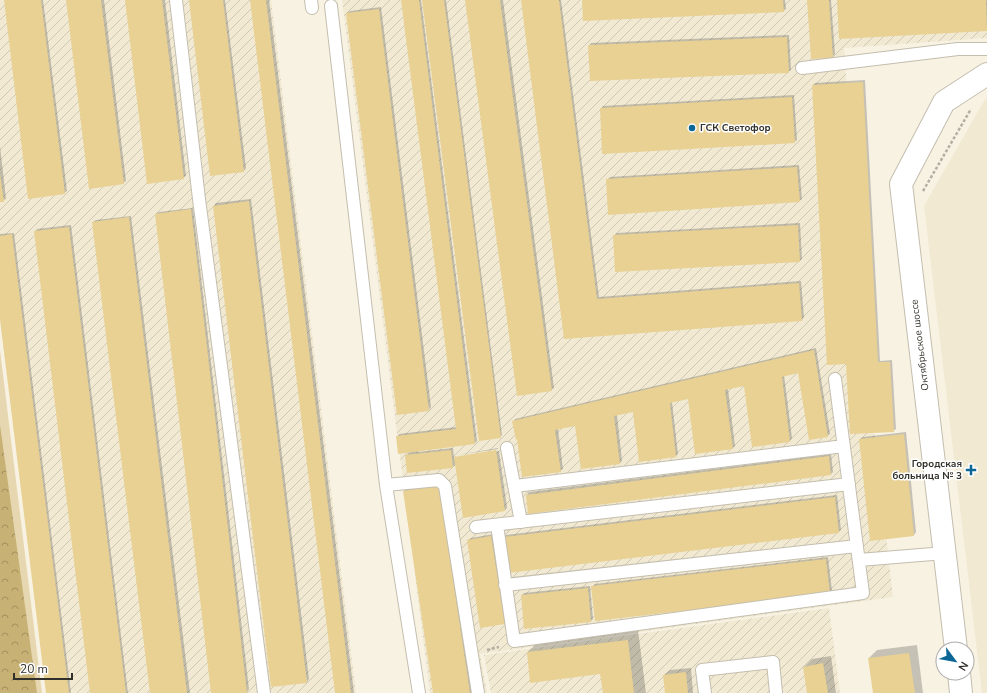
<svg xmlns="http://www.w3.org/2000/svg" width="987" height="693" viewBox="0 0 987 693" font-family="'Nunito Sans',sans-serif">
	<defs>
		<pattern id="industrial-furrows" width="10" height="10" patternUnits="userSpaceOnUse"><rect width="10" height="10" fill="#f1e9d2"/><path d="M-1 1l2-2M0 10L10 0M9 11l2-2" fill="none" stroke="#cfc8b4"/></pattern>
		<pattern id="forest-crowns" width="20" height="18" patternUnits="userSpaceOnUse"><rect width="20" height="18" fill="#c7b174"/><path d="M2 6a3 3 0 1 1 6 0M12 15a3 3 0 1 1 6 0" fill="none" stroke="#a2905f"/></pattern>
	</defs>
	<rect width="100%" height="100%" fill="#f8f2e3"/>
	<path fill="#f1e9d2" d="M987,98v595h-5l-58,-487 60,-105z"/>
	<path fill="url(#industrial-furrows)" d="M0,0h271l85,693h-309l-47,-372z
		M342,0h645v38l-143,10 23,322 26,227 -413,57 7,39h-57z
		M829,608l11,85h-349l-7,-38z"/>
	<path fill="#e6d7b0" d="M0,350l42,343h-42z"/>
	<path fill="url(#forest-crowns)" d="M0,425l37,268h-37z"/>
	<path fill="#0003" d="M5,0h38l24,191 -3,2z
		M67,0h37l22,181 -3,2z
		M126,0h39l21,176 -3,2z
		M190,0h35l21,168 -2,3z
		M251,0h18l85,693h-18z
		M402,0h19l56,441 -2,2 -57,7v2l35,-4 1,10 2,-2v2l43,-7 8,57 -2,2 -49,-46 -4,3 -46,-11 4,-5 -13,-14 2,-3 58,-7z
		M423,0h23l56,435 -2,2z
		M466,0h37l51,388 -3,2z
		M522,0h39l38,297 202,-16 3,36 -2,3 -237,18z
		M583,0h202l1,9 -3,2z
		M808,0h23l4,54 -3,3z
		M838,0h149v30l-147,8z
		M381,7l50,400 -2,3 -82,-397 3,-2z
		M789,35l2,35 -3,2 -199,-26 2,-3z
		M865,80l15,281 12,-1 4,69 -3,2 -46,-68 -34,-278 2,-2z
		M794,95l3,45 -3,2 -193,-33 2,-3z
		M0,146l6,53 -6,2z
		M799,165l3,34 -3,2 -192,-21 3,-3z
		M251,199l58,480 -2,3 -93,-476 2,-3z
		M193,208l56,481 -2,3 -11,1h-24l-56,-479 3,-2z
		M131,216l59,477h-39l-58,-471 3,-2z
		M800,223l2,36 -2,2 -186,-25 3,-3z
		M71,225l57,468h-37l-56,-461 2,-3z
		M14,233l57,460h-23l-48,-382v-77z
		M816,348l14,86 -3,2 -28,-64 -15,3 8,63 -2,3 -37,5 -8,-61 -17,4 7,57 -2,2 -37,5 -7,-55 -17,4 6,52 -2,2 -36,5 -7,-50 -16,4 5,46 -2,2 -39,5 -5,-44 -18,5 5,40 -3,2 -42,-33 -5,-16 2,-3z
		M906,432l10,100 -2,3 -43,4 -11,-100 3,-2z
		M498,448v1l-41,6z
		M831,454l2,18 -2,2 -304,21 2,-3z
		M441,483l32,210h-39l-30,-202 2,-2z
		M837,495l4,35 -3,2 -334,5 2,-2z
		M494,534l13,87 -3,2 -36,-83 3,-2z
		M828,557l4,34 -3,2 -237,-6 3,-3z
		M590,586l3,33 -2,2 -69,-26 2,-2z
		M638,630l8,63h-42l-3,-20 -73,-21 10,-10z
		M917,645l6,48h-49l-5,-35 8,-8z
		M831,656l5,37h-28l-4,-26 8,-8z
		M691,668l2,25h-27l-2,-18 6,-5z"/>
	<path fill="#e8d193" d="M4,0h37l24,194 -37,5z
		M66,0h35l23,184 -35,5z
		M125,0h37l22,179 -37,5z
		M189,0h34l21,172 -34,4z
		M250,0h16l85,693h-16z
		M401,0h18l56,444 -77,10 -2,-18 60,-7z
		M422,0h22l57,438 -22,3z
		M465,0h35l52,391 -35,5z
		M521,0h38l38,299 202,-16 3,38 -238,18z
		M582,0h201l1,12 -201,9z
		M807,0h22l4,58 -22,1z
		M837,0h149l1,31 -148,8z
		M379,9l50,402 -32,4 -51,-402z
		M787,37l2,36 -199,8 -2,-36z
		M863,82l15,280h12l4,70 -44,2 -4,-70 -19,1 -15,-280z
		M792,97l3,46 -193,11 -2,-46z
		M797,167l3,35 -192,13 -2,-36z
		M0,174l4,28h-4z
		M249,201l58,482 -36,4 -58,-481z
		M191,209l56,484h-36l-56,-479z
		M129,217l58,476h-37l-58,-471z
		M798,225l2,37 -185,10 -2,-37z
		M69,227l57,466h-36l-56,-462z
		M12,234l57,459h-23l-46,-374v-83z
		M814,350l14,87 -19,3 -11,-67 -16,4 8,65 -38,5 -8,-61 -19,4 8,59 -38,5 -7,-55 -18,4 6,54 -37,5 -6,-50 -19,4 6,48 -39,5 -6,-43 -20,4 6,42 -39,5 -5,-38 -1,1 -4,-19z
		M904,434l10,102 -44,5 -11,-102z
		M451,450l2,18 -46,5 -2,-18z
		M496,450l9,61 -42,7 -9,-61z
		M829,456l2,19 -303,39 -2,-19z
		M439,485l31,208h-37l-30,-202z
		M835,497l4,36 -332,40 -4,-36z
		M491,536l14,88 -25,4 -13,-88z
		M826,559l4,35 -235,27 -4,-35z
		M588,588l3,34 -67,7 -3,-34z
		M628,640l6,53h-31l-3,-19 -70,9 -3,-31z
		M909,653l6,40h-42l-5,-35z
		M823,663l5,30h-21l-4,-26z
		M686,672l2,21h-23l-2,-18z"/>
	<g fill="none" stroke-linecap="round" stroke-linejoin="round">
		<defs>
			<path id="service" d="M176,0l23,199 65,494
				M311,0l1,8
				M331,6l55,479 33,208
				M802,68l156,-19h29
				M507,448l14,74
				M386,485l53,-5 6,6 33,207
				M515,486l329,-40
				M497,525l17,116 349,-48 -28,-214
				M476,527l373,-43
				M859,560l86,-7
				M505,585l352,-39
				M705,693l-3,-23 71,-8 3,31"/>
			<path id="minor" d="M956,649l-55,-465 43,-82 43,-28
				M959,673l2,20"/>
		</defs>
		<use href="#service" stroke="#c4beaf" stroke-width="14"/>
		<use href="#minor" stroke="#c4beaf" stroke-width="24"/>
		<path stroke="#b3afa3" stroke-width="2.5" stroke-dasharray="3 2" stroke-linecap="butt" d="M923,191l48,-82
			M487,650l12,-3"/>
		<use href="#service" stroke="#fff" stroke-width="12"/>
		<use href="#minor" stroke="#fff" stroke-width="22"/>
	</g>
	<g fill="#0c6797" stroke="#fff" stroke-width="1.5">
		<circle cx="692" cy="128" r="4"/>
		<path d="M969 464h4v4h4v4h-4v4h-4v-4h-4v-4h4z"/>
	</g>
	<g text-anchor="middle" dominant-baseline="central" stroke-width="3" stroke-linejoin="round" paint-order="stroke">
		<g font-size="10" font-weight="bold" fill="#32302a" stroke="#fff" text-anchor="start">
			<text x="700" y="128">ГСК Светофор</text>
			<text x="962" y="464" text-anchor="end">Городская<tspan x="962" dy="12">больница № 3</tspan></text>
		</g>
		<g font-size="10" fill="#32302a" stroke="#fff">
			<text transform="translate(920 345) rotate(-97)">Октябрьское шоссе</text>
		</g>
	</g>
	<g transform="translate(955 661) rotate(122)"><circle r="19" fill="#ffffff" stroke="#adacaa"/>
	<path d="M0-3L7 15L0 10L-7 15Z" fill="#0c6797"/>
	<text y="-6" font-size="11" font-weight="bold" text-anchor="middle" fill="#32302a">N</text>
	</g>
	<path d="M14 673v6h58v-6" fill="none" stroke="#32302a" stroke-width="2"/>
	<text x="20" y="673" font-size="12" fill="#32302a" stroke="#ffffff" stroke-width="3" paint-order="stroke">20 m</text>
</svg>
